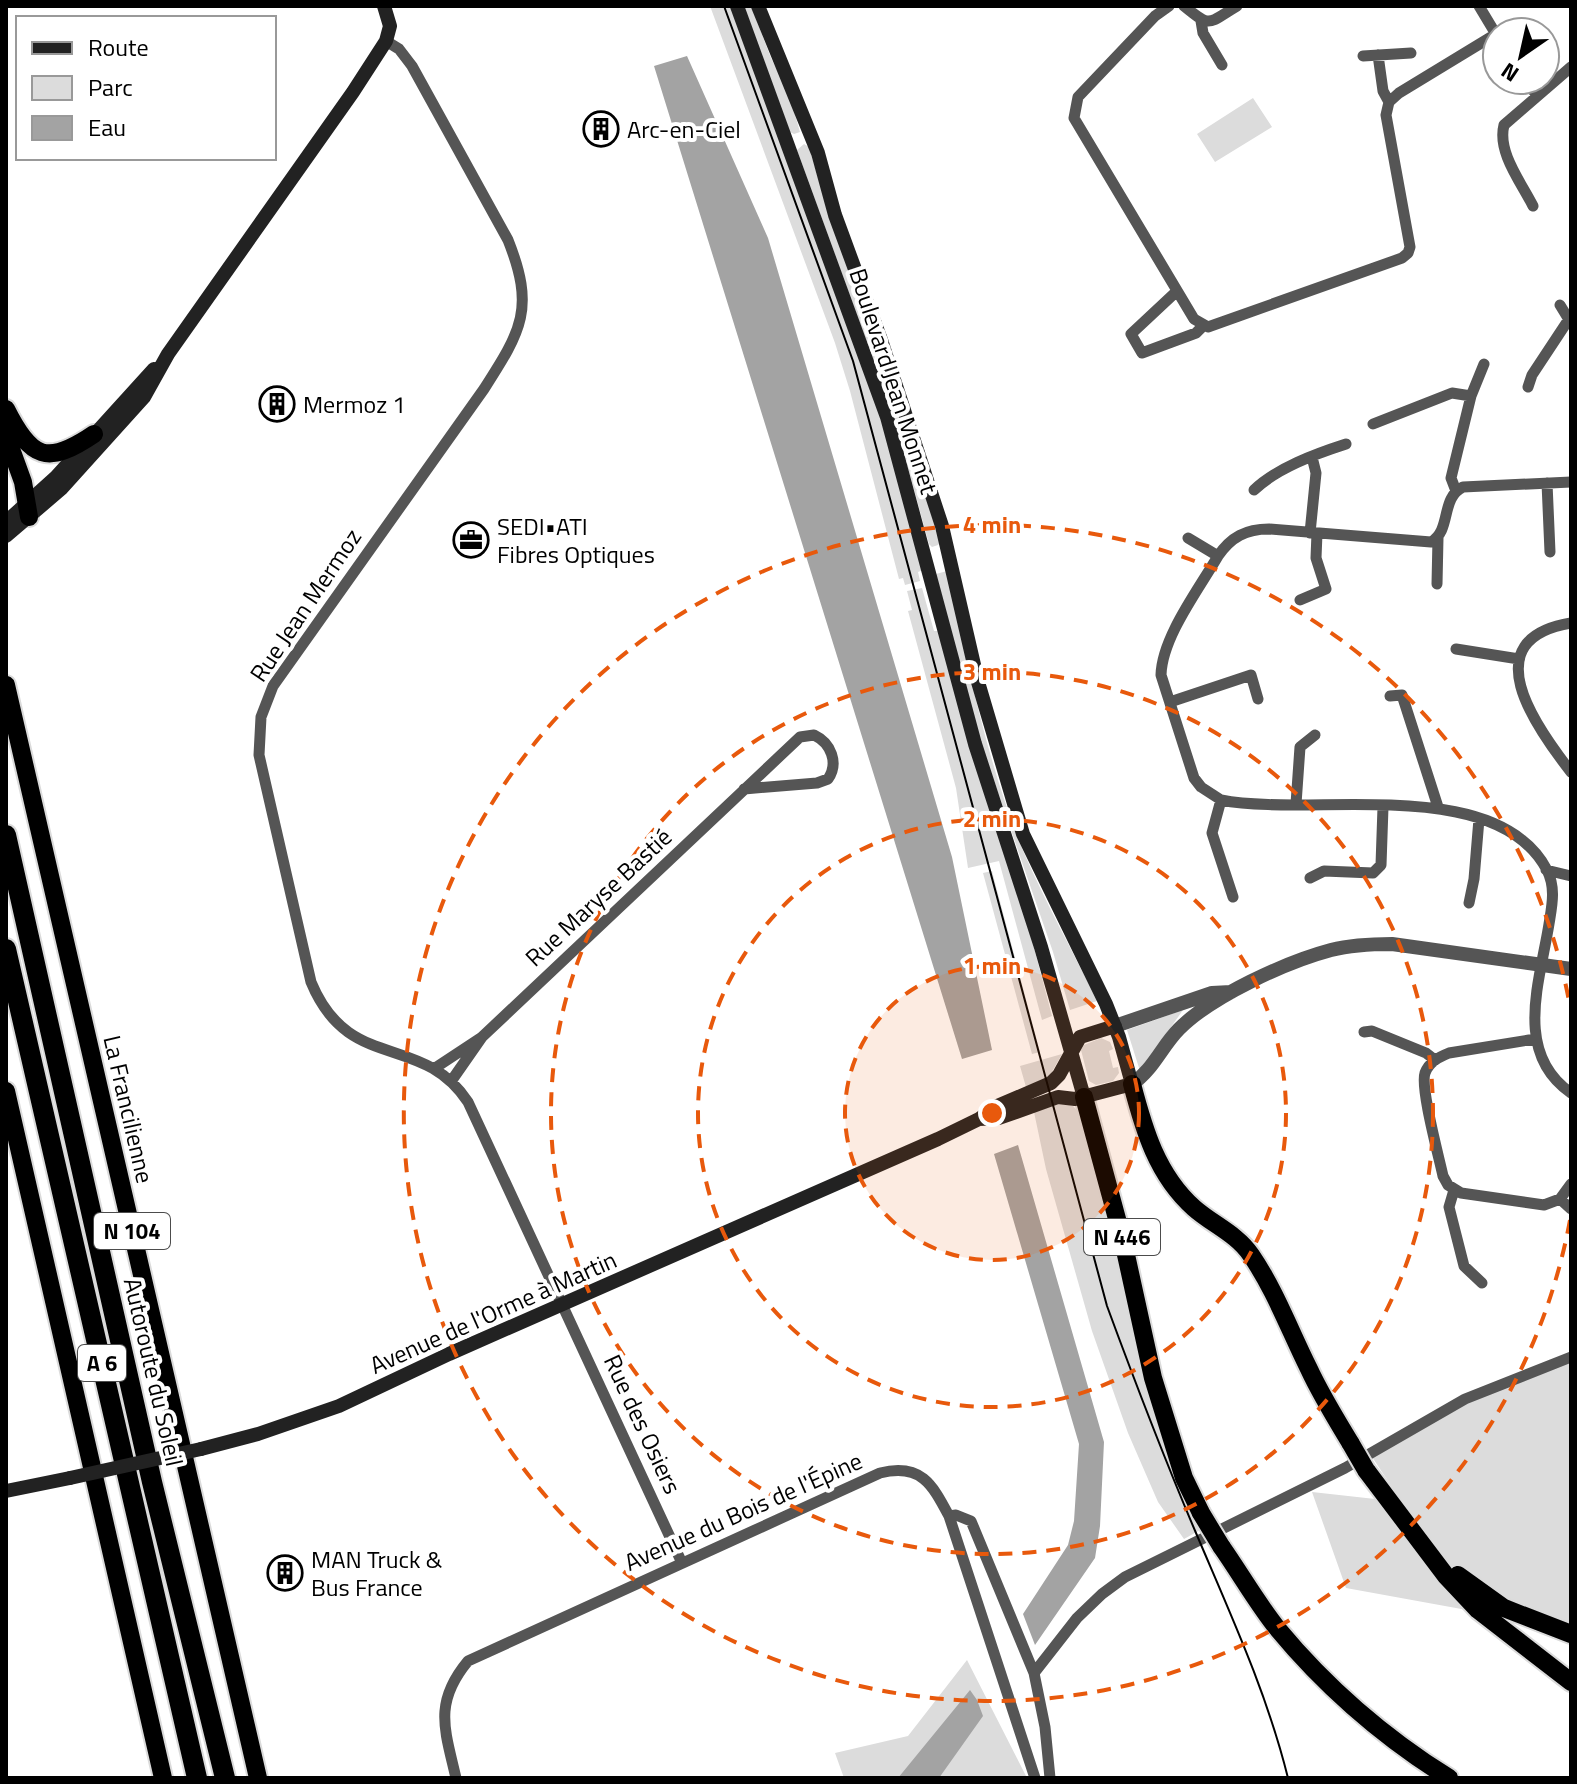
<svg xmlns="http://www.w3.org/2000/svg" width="1577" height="1784" viewBox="0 0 1577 1784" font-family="'Titillium Web',sans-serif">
	<rect width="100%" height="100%" fill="#fff"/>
	<path fill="#dcdcdc" d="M710,6h22l152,417 39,147 -5,2 2,9 -15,4 -2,-7 -4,1 -49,-188 -15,-48z
		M744,6h7l20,52 18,36 11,38 -6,2 -4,-2z
		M1253,98l19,29 -57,35 -18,-28z
		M804,144l5,3 19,65 72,203 40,127 -2,3 -6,2 -3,-3 -35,-127 -97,-267z
		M947,571c21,95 40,192 77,282 22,50 49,99 73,148l-27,9 -17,-58 -71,-206 -46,-172z
		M922,588l12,43h5l94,313 19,72 -10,4 -43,-159 -31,7 -12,-80 -48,-177 4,-1 -5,-19z
		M992,871l48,181 -8,2 -49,-181z
		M1183,1010l-43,61 -13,-41z
		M1101,1038l9,4 3,7 -4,2 4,17 5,-1 1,6 -6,8 -17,4 -7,-4 -8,-31 3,-5z
		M1062,1054l-13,23 -23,10 -6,-21z
		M1062,1103l11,3 6,6 74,277 49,140 -18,10 -26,-37 -30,-69 -36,-102 -46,-162 -12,-57z
		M1571,1354v275l-225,-41 -34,-96 90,10 -32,-48 95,-55z
		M967,1660l60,118h-183l-9,-25 73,-17z"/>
	<path fill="#a3a3a3" d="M687,56l81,182 184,619 40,193 -30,9 -308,-993z
		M1018,1145l86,297 -4,84 -5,32 -60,87 -12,-31 45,-69 6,-24 5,-77 -85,-290z
		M970,1690l7,10 6,16 -44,62h-41z"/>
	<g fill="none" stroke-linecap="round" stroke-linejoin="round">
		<defs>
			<path id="trunk" d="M6,409c25,50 41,57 88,25
				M6,435l17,47 6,35
				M6,685l252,1093
				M1132,1084c12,46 25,91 62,124 18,16 43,26 57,47 24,35 39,76 58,114 12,26 27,50 42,75
				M6,1091l157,687
				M1084,1097l39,144 30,137 31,100 17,35
				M1366,1470l80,106 32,34 93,72
				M1221,1546c19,27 36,57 56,82 48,58 108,110 172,150
				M1458,1575l46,33 67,26"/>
			<path id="motorway" d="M6,835l146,647 73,296
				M6,949l191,829"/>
		</defs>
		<use href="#trunk" stroke="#dbdbdb" stroke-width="22"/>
		<use href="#motorway" stroke="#dbdbdb" stroke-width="24"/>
		<path stroke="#555" stroke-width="11" d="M1169,6l-14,10 -77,81 -4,21 120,201 14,8 194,-69 6,-5 2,-6 -24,-132 3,-13 10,-9 97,-59
			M1184,6c27,22 23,18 53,0
			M1479,6l18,30
			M1201,21l2,12 19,32
			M386,41l13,8 13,17 96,174c27,68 14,90 -24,149l-211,297 -12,31 -2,38 52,227c38,92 110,49 157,120l214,461
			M1378,55l5,36 6,11
			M1363,56l48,-3
			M1526,80l11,16
			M1533,206c-12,-24 -36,-54 -29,-81l67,-58
			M1177,291l-46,43 11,19 54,-20 7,-7
			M1560,305l11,18
			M1528,387l4,-12 37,-56
			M1373,424l79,-31 19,3
			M1571,482l-108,5c-23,11 -11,43 -32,55l-162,-13c-23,0 -38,8 -51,27 -19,33 -56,81 -57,119l33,103 7,9 20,13c90,18 275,-27 326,70 9,18 5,35 2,54 -9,57 -36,129 22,169
			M1547,483l3,69
			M1254,490c23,-22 61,-36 92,-46
			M1456,491l-5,-13 20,-82 13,-32
			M1310,533l6,-60 -4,-16
			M1188,538l30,18
			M1437,584l1,-46
			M1300,600l26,-11 -10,-31 1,-25
			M1571,623c-98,16 -36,103 0,149
			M1456,649l63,10
			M1390,696l12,-1 36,112
			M1170,702l81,-27 7,24
			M1221,800l-9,33 21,64
			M1296,804l4,-57 15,-12
			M1546,870l25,6
			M1310,878l14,-7 49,2 8,-8 2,-58
			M1469,903l5,-24 5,-60
			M1364,1032l8,-1 54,22 9,7
			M482,1037l318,-300 14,-2c17,8 25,28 14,44l-11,4 -73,6
			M1535,1039l-86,14c-10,4 -20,9 -24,20 -5,15 14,84 18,103l5,9 13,8 83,12 16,-6 11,-15
			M435,1068l47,-31 -30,43
			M1454,1190l-5,17 15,59 18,17
			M1560,1199l11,10
			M949,1516l7,-1 15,6 63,152 11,54 5,51
			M1034,1673l43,-55 25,-24 23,-17 220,-109 120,-69 106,-42
			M456,1778c-11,-48 -23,-75 12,-117l412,-188c41,-10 52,11 69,43l86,262"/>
		<path stroke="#555" stroke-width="14" d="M1115,1026l97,-33 19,-1
			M1132,1084c21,-14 30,-38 47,-55 33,-33 107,-67 152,-79 20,-5 41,-6 61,-6l179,25"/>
		<path stroke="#222" stroke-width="14" d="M737,6l150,411 88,327 66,203 43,150
			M758,6l60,147 17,62 46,125 61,186 36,156 45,152 83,170 13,33 13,47 -57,15 -17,-2 -59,21 -20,1
			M6,522l50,-45 98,-108
			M6,536l55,-47 83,-92 24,-43 185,-262 33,-51 4,-15 -6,-20
			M201,1449l57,-15 81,-28 110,-52 489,-215 41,-20 16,-12 56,-24 8,-8 21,-38 35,-11
			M6,1491l64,-13"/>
		<use href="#trunk" stroke="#000" stroke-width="18"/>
		<use href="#motorway" stroke="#000" stroke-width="20"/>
		<path stroke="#000" stroke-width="2" d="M724,6l129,355 254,945c28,76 57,152 89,227 34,80 71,160 92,245"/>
		<defs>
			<path id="trunk-bridge" d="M1351,1444l15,26
				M1201,1513l20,33"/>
		</defs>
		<use href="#trunk-bridge" stroke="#dbdbdb" stroke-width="22" stroke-linecap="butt"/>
		<path stroke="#222" stroke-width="14" d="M70,1478l131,-29"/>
		<use href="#trunk-bridge" stroke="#000" stroke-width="18"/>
	</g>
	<circle cx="992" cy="1113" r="147" fill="#e8590c" fill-opacity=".12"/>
	<g fill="none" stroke="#e8590c" stroke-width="4" stroke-dasharray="14 10">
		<circle cx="992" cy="1113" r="147"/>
		<circle cx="992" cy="1113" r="294"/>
		<circle cx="992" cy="1113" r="441"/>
		<path d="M1570 1220A588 588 0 1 1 1570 1006"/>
	</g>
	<defs>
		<symbol id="building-ring" viewBox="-11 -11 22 22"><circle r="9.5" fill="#fff" stroke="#000" stroke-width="1.5"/><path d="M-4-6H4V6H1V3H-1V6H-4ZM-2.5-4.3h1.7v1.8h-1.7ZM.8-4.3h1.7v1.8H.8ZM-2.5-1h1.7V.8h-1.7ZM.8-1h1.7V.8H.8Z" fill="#000"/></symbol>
		<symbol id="office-ring" viewBox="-11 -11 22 22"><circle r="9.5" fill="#fff" stroke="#000" stroke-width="1.5"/><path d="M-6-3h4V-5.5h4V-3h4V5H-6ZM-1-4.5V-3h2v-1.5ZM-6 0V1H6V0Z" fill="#000"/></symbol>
	</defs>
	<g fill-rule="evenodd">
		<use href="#building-ring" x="581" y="109" width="40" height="40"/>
		<use href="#building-ring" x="257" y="384" width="40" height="40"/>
		<use href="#office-ring" x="451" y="520" width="40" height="40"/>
		<use href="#building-ring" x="265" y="1553" width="40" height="40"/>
	</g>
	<g text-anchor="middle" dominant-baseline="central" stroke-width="8" stroke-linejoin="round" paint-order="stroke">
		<g fill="#fff" stroke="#4c4c4c" stroke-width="2">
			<rect x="94" y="1213" width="76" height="36" rx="6"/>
			<rect x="1084" y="1219" width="76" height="36" rx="6"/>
			<rect x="78" y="1345" width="48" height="36" rx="6"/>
		</g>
		<g font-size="22" font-weight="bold" fill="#000">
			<text x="132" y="1231">N 104</text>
			<text x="1122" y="1237">N 446</text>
			<text x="102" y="1363">A 6</text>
		</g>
		<g font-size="24" fill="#000" stroke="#fff" text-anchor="start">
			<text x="627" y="129">Arc-en-Ciel</text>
			<text x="303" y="404">Mermoz 1</text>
			<text x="497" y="526">SEDI•ATI<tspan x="497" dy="28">Fibres Optiques</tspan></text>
			<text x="311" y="1559">MAN Truck &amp;<tspan x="311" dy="28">Bus France</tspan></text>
		</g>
		<g font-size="24" fill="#000" stroke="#fff">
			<text transform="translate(894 381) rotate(72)">Boulevard Jean Monnet</text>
			<text transform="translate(305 605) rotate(-56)">Rue Jean Mermoz</text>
			<text transform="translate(598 897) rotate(-43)">Rue Maryse Bastié</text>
			<text transform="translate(129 1109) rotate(77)">La Francilienne</text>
			<text transform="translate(493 1312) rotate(-24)">Avenue de l'Orme à Martin</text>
			<text transform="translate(154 1372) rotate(77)">Autoroute du Soleil</text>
			<text transform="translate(643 1424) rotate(65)">Rue des Osiers</text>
			<text transform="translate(743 1511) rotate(-24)">Avenue du Bois de l'Épine</text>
		</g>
	</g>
	<circle cx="992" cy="1113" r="12" fill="#e8590c" stroke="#fff" stroke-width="4"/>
	<g font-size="24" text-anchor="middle" font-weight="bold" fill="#e8590c" stroke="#fff" stroke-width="8" stroke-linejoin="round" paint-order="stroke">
		<text x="992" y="533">4 min</text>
		<text x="992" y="680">3 min</text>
		<text x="992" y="827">2 min</text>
		<text x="992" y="974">1 min</text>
	</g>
	<rect width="1577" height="1784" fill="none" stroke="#000000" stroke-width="16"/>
	<rect x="16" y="16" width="260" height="144" fill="#ffffff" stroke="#999999" stroke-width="2"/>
	<rect x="32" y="42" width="40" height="12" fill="#222222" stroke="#999999" stroke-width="2"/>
	<text x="88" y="56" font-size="24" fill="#000000">Route</text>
	<rect x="32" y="76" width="40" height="24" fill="#dcdcdc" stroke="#999999" stroke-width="2"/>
	<text x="88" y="96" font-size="24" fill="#000000">Parc</text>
	<rect x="32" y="116" width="40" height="24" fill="#a3a3a3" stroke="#999999" stroke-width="2"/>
	<text x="88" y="136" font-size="24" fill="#000000">Eau</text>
	<g transform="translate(1521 56) rotate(214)"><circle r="38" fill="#ffffff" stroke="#999999" stroke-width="2"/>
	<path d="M0-6L14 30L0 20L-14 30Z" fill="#000000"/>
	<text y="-12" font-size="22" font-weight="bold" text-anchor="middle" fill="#000000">N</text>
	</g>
</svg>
